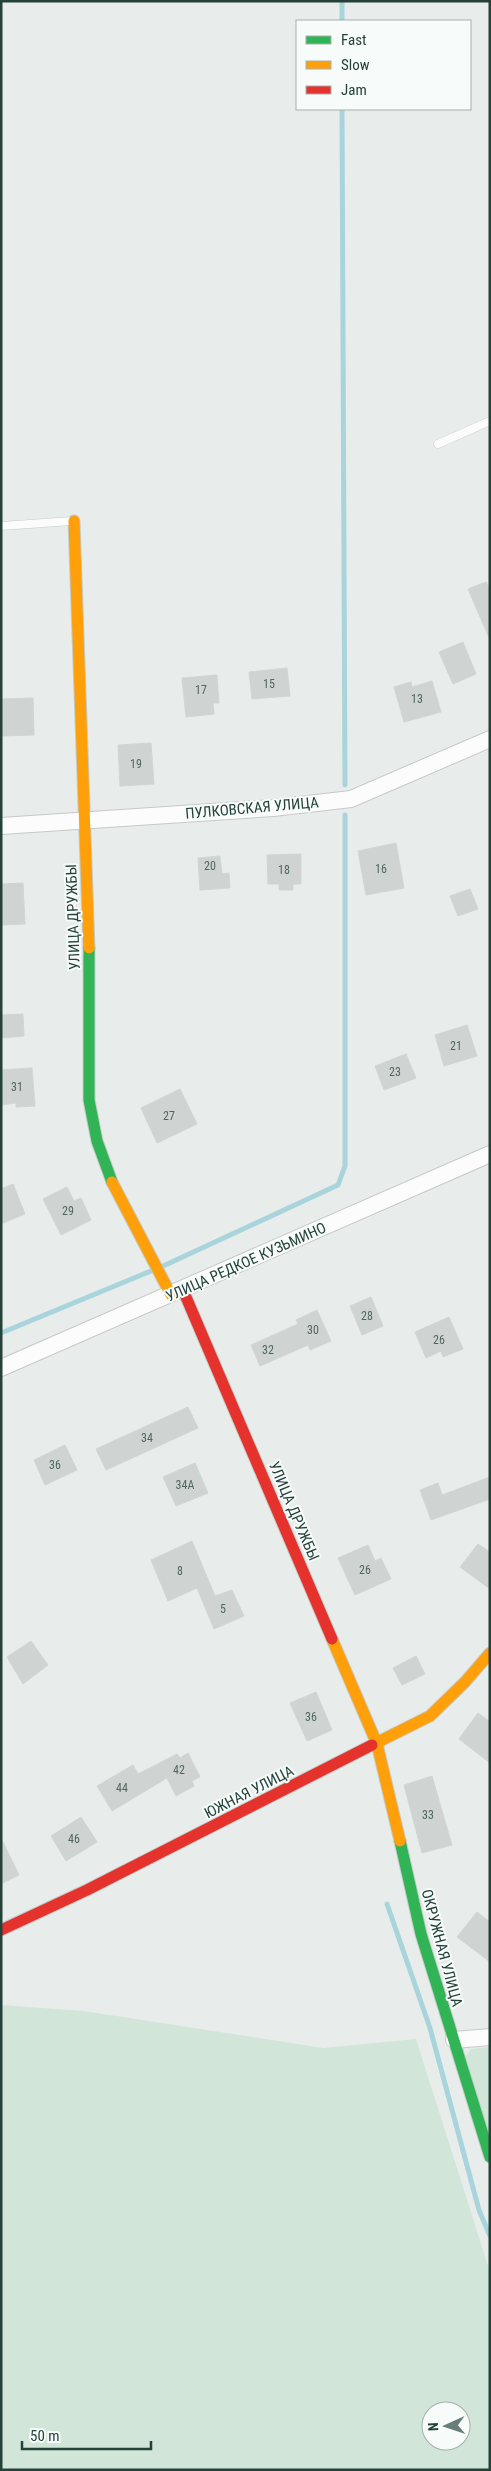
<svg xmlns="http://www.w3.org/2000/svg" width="491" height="2471" viewBox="0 0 491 2471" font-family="'Roboto Condensed',sans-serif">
	<rect width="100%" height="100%" fill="#e8edeb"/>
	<path fill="#d1e6d8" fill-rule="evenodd" d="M1,2005l83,6 240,37 92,-9 74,233v198h-489zM431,2411h30v30h-30z
		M490,2047v93l-24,-84 5,-7z"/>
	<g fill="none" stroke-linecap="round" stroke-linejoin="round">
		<path stroke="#a9d4db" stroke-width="5" d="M342,1v20
			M342,109l3,676
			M161,1267l177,-82 7,-19v-351
			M1,1333l150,-62
			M387,1904l43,124 49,182 11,26"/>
	</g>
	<path fill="#cfd4d2" stroke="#d1d6d4" d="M486,582l4,8v50l-22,-51z
		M463,642l13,32 -23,10 -14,-32z
		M287,668l3,28 -38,3 -3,-27z
		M217,675l2,28h-6l1,11 -28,3 -4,-39z
		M432,681l9,31 -37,10 -10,-35 17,-5 1,5z
		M33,698l1,37 -33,1v-37z
		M151,743l3,41 -34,2 -2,-41z
		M396,843l8,45 -38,7 -8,-44z
		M301,854v30h-8v6h-14v-6h-11l-1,-29z
		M220,856l2,18 7,-1 1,15 -30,2 -2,-32z
		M23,883l2,41 -24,1v-41z
		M470,889l8,20 -20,7 -8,-20z
		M23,1014l1,22 -23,2v-23z
		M467,1025l10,31 -33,10 -9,-31z
		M406,1054l10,24 -32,12 -9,-24z
		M32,1068l3,38 -19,1v-4l-15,2v-35z
		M180,1089l17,35 -40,19 -16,-35z
		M13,1184l12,30 -24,10v-35z
		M67,1187l7,14 7,-3 10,22 -30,15 -18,-36z
		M371,1297l12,29 -21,9 -12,-29z
		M317,1310l14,31 -21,9 -2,-5 -48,21 -9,-21 47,-21 -2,-4z
		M449,1317l14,32 -20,8 -2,-6 -15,7 -11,-26z
		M188,1407l10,21 -92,42 -10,-21z
		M65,1445l12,25 -32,15 -11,-25z
		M195,1463l13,30 -32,13 -13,-29z
		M490,1477v22l-59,21 -11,-30 18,-7 4,12z
		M192,1541l23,55 17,-6 12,26 -30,13 -17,-41 -29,13 -17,-41z
		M478,1544l12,8v37l-30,-22z
		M368,1545l7,16 6,-3 10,21 -36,16 -17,-37z
		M31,1641l17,24 -25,19 -16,-27z
		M416,1656l9,18 -23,11 -9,-17z
		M316,1692l16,38 -25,11 -17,-38z
		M478,1713l12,9v41l-31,-24z
		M188,1753l12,24 -8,4 2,5 -18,10 -9,-18 -55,33 -15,-25 36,-21 5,9 39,-20 3,4z
		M432,1776l20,69 -30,8 -18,-68z
		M81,1817l16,25 -31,19 -15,-25z
		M1,1838l18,37 -18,9z
		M477,1912l13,10v40l-33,-25z"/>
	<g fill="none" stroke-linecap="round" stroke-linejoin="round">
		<defs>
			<path id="lane" d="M438,444l52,-23
				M1,526l71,-5"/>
			<path id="street" d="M1,826l272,-18 78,-9 139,-60
				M1,1368l489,-214
				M454,2040l36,-3"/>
			<path id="fast" d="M89,948v152l8,41 15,41
				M400,1841l21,93 69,223"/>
			<path id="slow" d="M74,521l15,427
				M112,1182l59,113
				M332,1639l45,105 23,97
				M372,1745l58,-29 35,-34 25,-29"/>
			<path id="jam" d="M183,1290l149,349
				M1,1930l86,-40 285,-145"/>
		</defs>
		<use href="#lane" stroke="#c5cac8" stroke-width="9"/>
		<use href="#street" stroke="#c5cac8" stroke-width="18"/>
		<use href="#fast" stroke="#c3cbc8" stroke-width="13"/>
		<use href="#slow" stroke="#c3cbc8" stroke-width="13"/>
		<use href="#jam" stroke="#c3cbc8" stroke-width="13"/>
		<use href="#lane" stroke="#fcfcfc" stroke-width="8"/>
		<use href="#street" stroke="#fcfcfc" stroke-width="16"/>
		<use href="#fast" stroke="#30b455" stroke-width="11"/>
		<use href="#slow" stroke="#ff9f0a" stroke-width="11"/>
		<use href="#jam" stroke="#e5322d" stroke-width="11"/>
	</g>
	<g text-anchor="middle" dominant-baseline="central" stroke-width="4" stroke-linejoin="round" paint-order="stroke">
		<g font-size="12" fill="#506761">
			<text x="269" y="684">15</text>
			<text x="201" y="690">17</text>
			<text x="417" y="699">13</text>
			<text x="136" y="764">19</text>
			<text x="210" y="866">20</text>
			<text x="381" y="869">16</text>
			<text x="284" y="870">18</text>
			<text x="456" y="1046">21</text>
			<text x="395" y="1072">23</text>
			<text x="17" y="1087">31</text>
			<text x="169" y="1116">27</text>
			<text x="68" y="1211">29</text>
			<text x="367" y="1316">28</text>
			<text x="313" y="1330">30</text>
			<text x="439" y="1340">26</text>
			<text x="268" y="1350">32</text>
			<text x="147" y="1438">34</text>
			<text x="55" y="1465">36</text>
			<text x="185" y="1485">34А</text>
			<text x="365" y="1570">26</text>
			<text x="180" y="1571">8</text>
			<text x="223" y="1609">5</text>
			<text x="311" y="1717">36</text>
			<text x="179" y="1770">42</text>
			<text x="122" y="1788">44</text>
			<text x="428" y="1815">33</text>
			<text x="74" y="1839">46</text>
		</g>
		<g font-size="15" fill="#24423a" stroke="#f7fbf9">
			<text transform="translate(252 808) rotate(-5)">ПУЛКОВСКАЯ УЛИЦА</text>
			<text transform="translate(73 917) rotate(-92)">УЛИЦА ДРУЖБЫ</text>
			<text transform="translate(246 1262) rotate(-24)">УЛИЦА РЕДКОЕ КУЗЬМИНО</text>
			<text transform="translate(294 1511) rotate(67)">УЛИЦА ДРУЖБЫ</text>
			<text transform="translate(249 1792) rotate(-27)">ЮЖНАЯ УЛИЦА</text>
			<text transform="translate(442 1948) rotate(75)">ОКРУЖНАЯ УЛИЦА</text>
		</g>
	</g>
	<rect width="491" height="2471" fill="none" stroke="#24423a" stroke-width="5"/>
	<rect x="296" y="20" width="175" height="90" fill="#f7fbf9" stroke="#a3b1ad"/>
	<rect x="306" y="36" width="25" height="8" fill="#30b455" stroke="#a3b1ad"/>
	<text x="341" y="45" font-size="15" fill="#24423a">Fast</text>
	<rect x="306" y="61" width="25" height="8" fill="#ff9f0a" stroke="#a3b1ad"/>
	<text x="341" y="70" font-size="15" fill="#24423a">Slow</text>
	<rect x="306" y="86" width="25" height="8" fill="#e5322d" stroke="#a3b1ad"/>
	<text x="341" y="95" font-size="15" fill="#24423a">Jam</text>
	<g transform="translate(446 2426) rotate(267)"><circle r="24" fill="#f7fbf9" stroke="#a3b1ad"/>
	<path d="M0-4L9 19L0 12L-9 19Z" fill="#697e78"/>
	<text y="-8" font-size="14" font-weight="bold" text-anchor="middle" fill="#24423a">N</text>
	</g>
	<path d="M22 2441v8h129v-8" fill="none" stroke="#24423a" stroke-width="2.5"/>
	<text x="30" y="2441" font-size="15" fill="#24423a" stroke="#f7fbf9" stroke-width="4" paint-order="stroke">50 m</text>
</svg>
